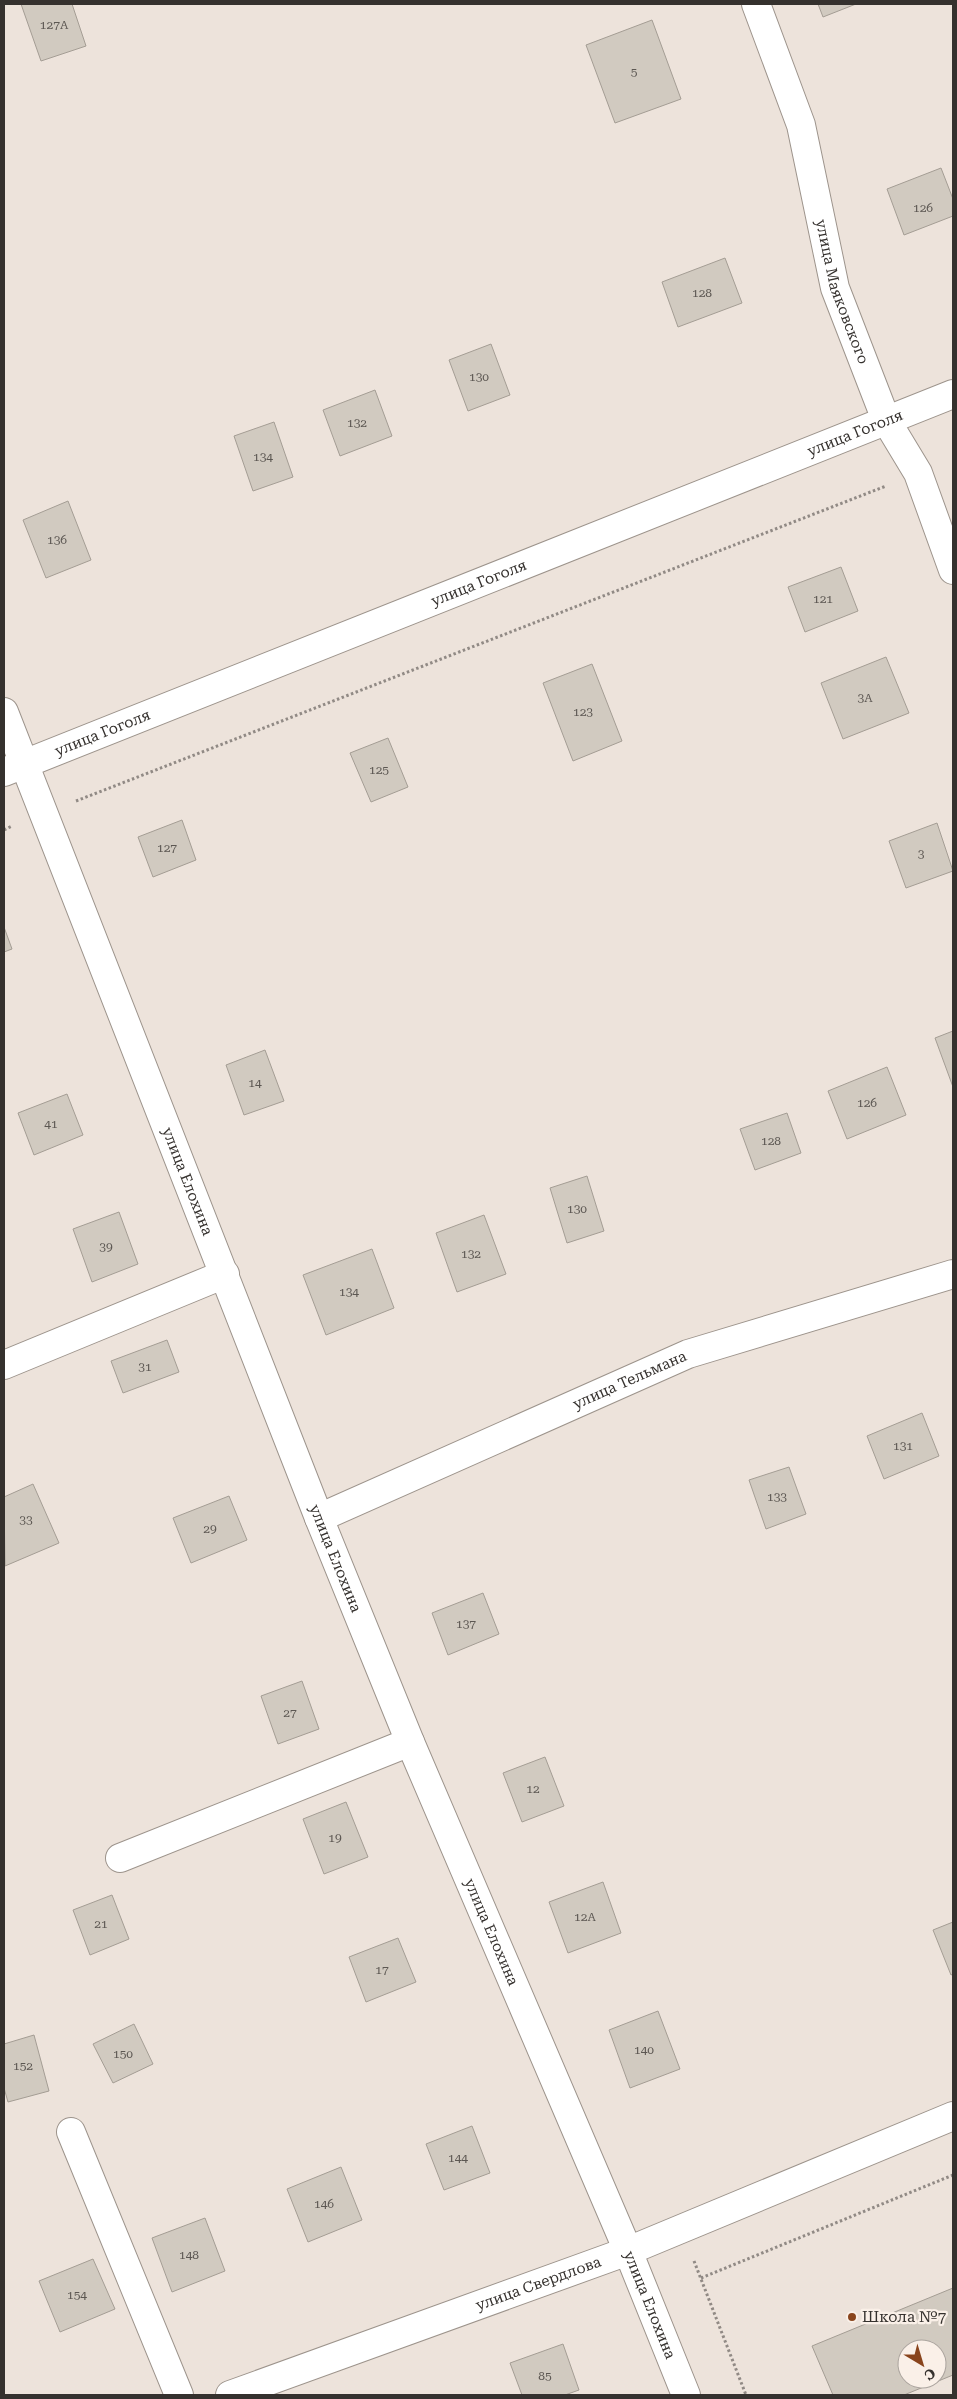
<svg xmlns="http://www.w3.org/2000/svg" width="957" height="2399" viewBox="0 0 957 2399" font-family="'Roboto Serif',serif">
	<rect width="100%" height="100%" fill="#ede3db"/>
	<path fill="#d1cac0" stroke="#a49d94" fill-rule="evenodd" d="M21,4h51l14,42 -45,15z
		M818,4h38l-33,13z
		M652,20l29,79 -66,24 -29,-78z
		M941,168l12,31v17l-49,19 -17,-46z
		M725,258l17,45 -64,24 -16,-45z
		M491,344l19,51 -42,16 -19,-51z
		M375,390l17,46 -52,20 -17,-46z
		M274,422l19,55 -40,14 -19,-55z
		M68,501l23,59 -45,18 -23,-58z
		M841,567l17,44 -53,21 -17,-45z
		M886,657l23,56 -66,26 -22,-56z
		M592,664l30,77 -49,20 -30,-78z
		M388,738l20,49 -37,15 -21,-49z
		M182,820l14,40 -43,17 -15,-40z
		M937,823l16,48 -47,17 -17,-47z
		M4,927l8,22 -8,3z
		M953,1031v56l-18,-49z
		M265,1050l19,51 -40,14 -18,-50z
		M887,1067l19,48 -59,24 -19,-48z
		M67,1094l16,41 -49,20 -16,-42z
		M787,1113l14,40 -46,17 -15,-41z
		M587,1176l17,55 -37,12 -17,-55z
		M119,1212l19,52 -46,18 -19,-53z
		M484,1215l22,59 -49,18 -21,-59z
		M372,1249l22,59 -68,27 -23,-60z
		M167,1340l12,32 -56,21 -12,-32z
		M922,1413l17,43 -55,23 -17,-43z
		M789,1467l17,47 -40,15 -17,-49z
		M33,1484l26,59 -54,23 -1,-69z
		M229,1496l18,44 -56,23 -18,-45z
		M483,1593l16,41 -51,21 -16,-42z
		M302,1681l17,48 -41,15 -17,-48z
		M545,1757l19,49 -42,16 -19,-49z
		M346,1802l22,55 -44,17 -21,-55z
		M603,1882l18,51 -53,20 -19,-51z
		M112,1895l17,44 -39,16 -17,-45z
		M953,1922v52l-2,1 -18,-45z
		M398,1938l18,44 -50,20 -17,-45z
		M658,2011l22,58 -50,19 -21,-58z
		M134,2024l19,40 -40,19 -20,-39z
		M34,2035l15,56 -41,11 -4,-14v-44z
		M472,2126l18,47 -46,17 -18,-46z
		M341,2167l21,53 -54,22 -21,-53z
		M205,2218l20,53 -53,21 -20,-54z
		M93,2259l22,50 -55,23 -21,-51z
		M953,2288v87l-49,20h-71l-21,-49zM907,2349h30v30h-30z
		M563,2344l16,46 -14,5h-43l-12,-32z"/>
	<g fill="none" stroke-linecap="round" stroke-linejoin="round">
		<defs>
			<g id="minor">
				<path id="s1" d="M756,4l45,121 34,163 51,132 32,53 35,97"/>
				<path id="s2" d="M4,712l315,806 91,224 218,509 58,144"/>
				<path id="s3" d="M4,772l949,-378"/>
				<path d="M4,1365l221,-91"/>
				<path id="s4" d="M319,1518l369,-164 265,-80"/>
				<path d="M120,1858l290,-116"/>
				<path d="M71,2132l108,263"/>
				<path id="s5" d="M230,2395l398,-144 325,-135"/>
			</g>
		</defs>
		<use href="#minor" stroke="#9d948c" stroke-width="30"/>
		<path stroke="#918a85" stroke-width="3" stroke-dasharray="2.5 2.5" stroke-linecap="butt" d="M76,801l810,-315
			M4,830l8,-4
			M694,2261l52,134
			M701,2278l252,-103"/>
		<use href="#minor" stroke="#fff" stroke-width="28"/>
	</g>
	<circle fill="#89441c" stroke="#faf0e8" stroke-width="2" cx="852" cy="2317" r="5"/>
	<g text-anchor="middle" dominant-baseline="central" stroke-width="4.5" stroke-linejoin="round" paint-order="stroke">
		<g font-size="12" fill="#5c5752">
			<text x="54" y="25">127А</text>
			<text x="634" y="72">5</text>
			<text x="923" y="208">126</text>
			<text x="702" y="293">128</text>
			<text x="479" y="377">130</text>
			<text x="357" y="423">132</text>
			<text x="263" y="457">134</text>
			<text x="57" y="540">136</text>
			<text x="823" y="599">121</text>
			<text x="865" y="698">3А</text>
			<text x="583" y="712">123</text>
			<text x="379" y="770">125</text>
			<text x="167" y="848">127</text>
			<text x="921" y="854">3</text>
			<text x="255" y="1083">14</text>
			<text x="867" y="1103">126</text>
			<text x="51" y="1124">41</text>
			<text x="771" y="1141">128</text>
			<text x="577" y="1209">130</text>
			<text x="106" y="1247">39</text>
			<text x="471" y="1254">132</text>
			<text x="349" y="1292">134</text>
			<text x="145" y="1367">31</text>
			<text x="903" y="1446">131</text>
			<text x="777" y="1497">133</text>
			<text x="26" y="1520">33</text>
			<text x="210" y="1529">29</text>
			<text x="466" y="1624">137</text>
			<text x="290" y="1713">27</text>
			<text x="533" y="1789">12</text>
			<text x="335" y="1838">19</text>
			<text x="585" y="1917">12А</text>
			<text x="101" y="1924">21</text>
			<text x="382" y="1970">17</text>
			<text x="644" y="2050">140</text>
			<text x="123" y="2054">150</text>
			<text x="23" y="2066">152</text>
			<text x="458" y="2158">144</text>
			<text x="324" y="2204">146</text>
			<text x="189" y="2255">148</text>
			<text x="77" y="2295">154</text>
			<text x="545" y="2376">85</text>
		</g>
		<g font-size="15" fill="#35312e" stroke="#faf0e8">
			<text stroke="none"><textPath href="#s1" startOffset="301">улица Маяковского</textPath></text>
			<text stroke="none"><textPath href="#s3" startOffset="916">улица Гоголя</textPath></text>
			<text stroke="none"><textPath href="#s3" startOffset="511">улица Гоголя</textPath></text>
			<text stroke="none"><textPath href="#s3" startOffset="106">улица Гоголя</textPath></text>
			<text stroke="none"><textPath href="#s2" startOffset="504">улица Елохина</textPath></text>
			<text stroke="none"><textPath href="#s4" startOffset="340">улица Тельмана</textPath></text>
			<text stroke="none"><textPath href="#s2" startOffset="909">улица Елохина</textPath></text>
			<text stroke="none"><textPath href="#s2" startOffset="1314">улица Елохина</textPath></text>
			<text stroke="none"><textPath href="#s5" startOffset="328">улица Свердлова</textPath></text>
			<text stroke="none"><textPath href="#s2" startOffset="1719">улица Елохина</textPath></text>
		</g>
		<g font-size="15" fill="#35312e" stroke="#faf0e8" text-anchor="start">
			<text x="862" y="2317">Школа №7</text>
		</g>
	</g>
	<rect width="957" height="2399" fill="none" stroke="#35312e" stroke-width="10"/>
	<g transform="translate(922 2364) rotate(142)"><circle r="24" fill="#faf0e8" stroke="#aba49e"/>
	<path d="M0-4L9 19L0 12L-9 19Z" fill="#89441c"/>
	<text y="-8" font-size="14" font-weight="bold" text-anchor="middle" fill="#35312e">С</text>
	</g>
</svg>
